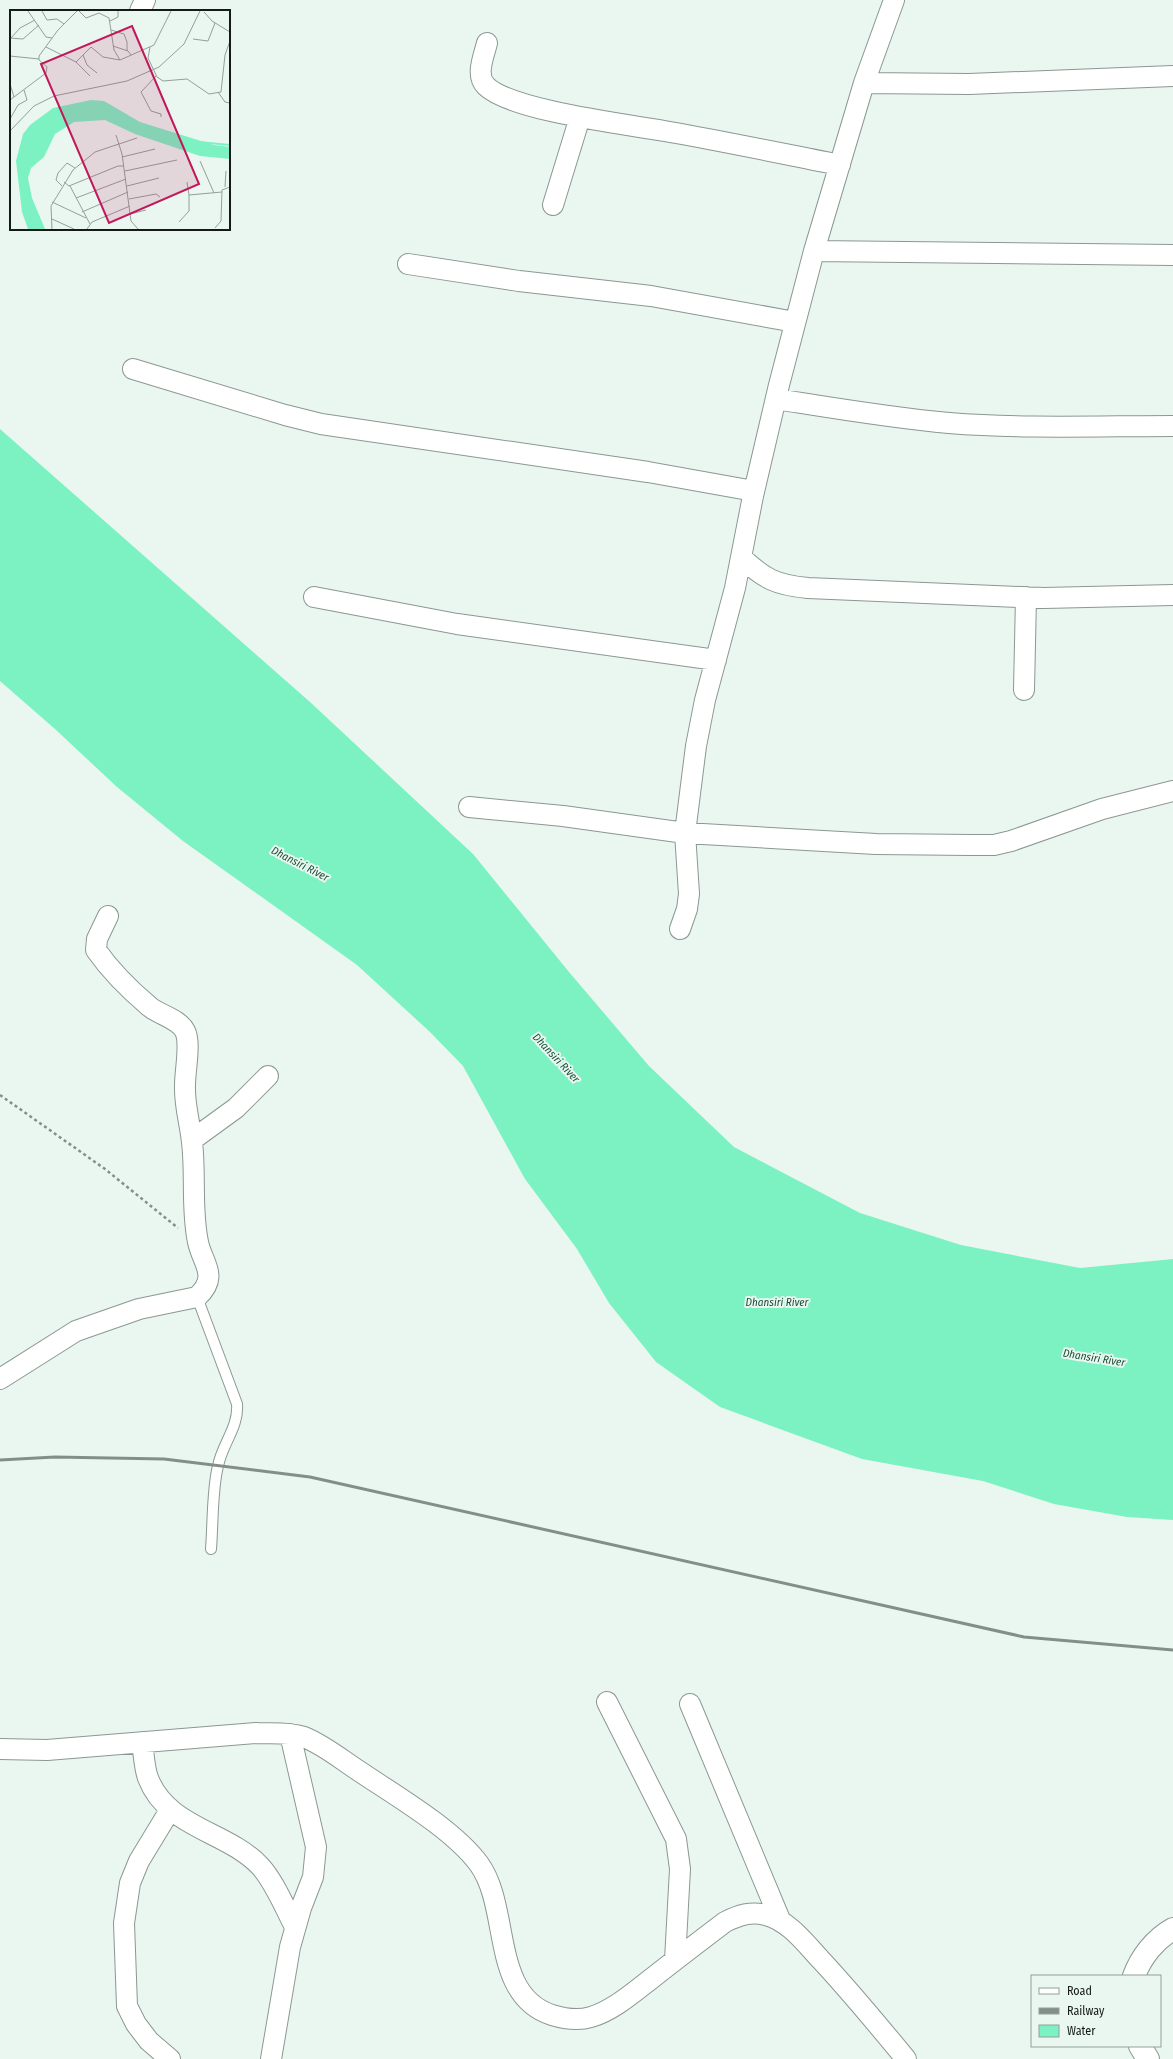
<svg xmlns="http://www.w3.org/2000/svg" width="1173" height="2059" viewBox="0 0 1173 2059" font-family="'Fira Sans Condensed',sans-serif">
	<rect width="100%" height="100%" fill="#e9f7f0"/>
	<path fill="#7cf2c3" d="M0,429l310,273 163,152 96,118 80,94 85,81 126,66 101,32 119,23 93,-9v261l-46,-3 -73,-13 -71,-23 -121,-22 -142,-52 -64,-45 -47,-59 -32,-54 -52,-70 -62,-113 -33,-34 -73,-67 -174,-124 -66,-54 -62,-58 -55,-48z"/>
	<g fill="none" stroke-linecap="round" stroke-linejoin="round">
		<defs>
			<path id="lane" d="M197,1297l40,107c2,23 -15,40 -19,62 -6,23 -5,58 -7,83"/>
			<path id="street" d="M140,11l5,-11
				M487,43c-3,13 -12,32 -1,43 25,25 146,39 184,46 57,10 114,22 170,33
				M864,83l105,1 204,-8
				M553,205l27,-88
				M814,251l359,4
				M408,264l111,17 132,15 144,26
				M133,369l152,46 36,9 327,48 106,19
				M776,399c57,9 115,19 173,24 75,6 150,3 224,3
				M741,557c23,22 35,28 67,31l236,10 129,-3
				M314,597l143,27 259,36
				M1024,690l2,-93
				M469,807l94,9 122,17 191,11 95,1h23l17,-4 91,-32 71,-18
				M680,929l7,-20 2,-15 -4,-61 11,-87 9,-46 30,-112 18,-92 26,-111 35,-134 50,-168 30,-83
				M192,1140l44,-32 32,-32
				M0,1379l76,-48 63,-22 58,-12c23,-21 5,-34 1,-55 -7,-33 -2,-67 -6,-100 -2,-19 -8,-38 -7,-57 0,-15 6,-42 0,-54 -6,-12 -25,-16 -35,-24 -19,-16 -40,-37 -54,-57l1,-11 11,-23
				M607,1702l69,137 4,30 -5,91
				M690,1704l91,218
				M142,1742c2,12 2,25 6,36 19,50 79,53 112,88 14,15 25,42 35,61
				M0,1749l47,1 209,-17c15,1 33,-1 48,4 20,8 38,23 55,34 37,25 94,58 120,93 32,44 11,131 73,151 13,4 26,6 39,2 21,-6 42,-24 60,-38 24,-19 49,-38 74,-57 14,-7 26,-11 41,-7 23,6 39,28 54,44 30,32 58,66 86,100
				M170,2059l-21,-18 -13,-17 -9,-18 -3,-83 6,-40 9,-22 31,-51
				M271,2059l19,-112 11,-39 12,-31 3,-30 -26,-113"/>
			<path id="highway" d="M1134,1976c7,-19 21,-37 39,-47
				M1140,2046l8,13"/>
		</defs>
		<use href="#lane" stroke="#8b9892" stroke-width="12"/>
		<use href="#street" stroke="#8b9892" stroke-width="22"/>
		<use href="#highway" stroke="#8b9892" stroke-width="24"/>
		<path stroke="#858e8a" stroke-width="2.5" stroke-dasharray="3 3" stroke-linecap="butt" d="M0,1095l105,74 73,59"/>
		<use href="#lane" stroke="#fff" stroke-width="10"/>
		<use href="#street" stroke="#fff" stroke-width="20"/>
		<use href="#highway" stroke="#fff" stroke-width="22"/>
		<path stroke="#848e89" stroke-width="3" d="M0,1460l55,-3 109,2 146,18 714,160 149,13"/>
	</g>
	<g text-anchor="middle" dominant-baseline="central" stroke-width="4" stroke-linejoin="round" paint-order="stroke">
		<g font-size="11" font-style="italic" fill="#1b4d3a" stroke="#e9f7f0">
			<text transform="translate(300 864) rotate(27)">Dhansiri River</text>
			<text transform="translate(556 1058) rotate(47)">Dhansiri River</text>
			<text x="777" y="1302">Dhansiri River</text>
			<text transform="translate(1094 1358) rotate(9)">Dhansiri River</text>
		</g>
	</g>
	<g transform="translate(10 10)">
		<rect width="220" height="220" fill="#e9f7f0"/>
		<path d="M81,90l13,1 36,21 74,23 16,2v12l-30,-3 -65,-22 -30,-14 -31,2 -19,12 -11,23 -13,11 -3,10 4,20 13,31h-17l-6,-17 -6,-51 7,-27 7,-9 23,-17z" fill="#7cf2c3"/>
		<path fill="none" stroke="#7cf2c3" stroke-width="2" d="M189,132l31,3"/>
		<path fill="none" stroke="#949f9a" stroke-width="1" d="M18,1l18,26 6,1M32,1l5,9 10,-1 7,5M69,1l7,7 13,-5 10,5 5,32 6,10M194,2l8,9 18,11M100,11l8,-4v-6M101,20l13,4 3,8v9M0,28l13,1 16,-14M1,28l9,-10 15,-8M183,29l15,2 7,-18M103,36l15,5 3,4M36,37l30,15 15,-15 12,10 17,3 34,-15 17,-34M140,37l-2,11 9,19 6,4 24,-2 22,15 12,-2 4,-37 5,-14M73,45l4,10 10,8M0,46l29,3M66,52l14,14M146,66l-15,16 10,19 10,3v3M0,74l4,13M208,82l7,10 5,1M0,90l36,-27 1,-6 -8,-7v-4l19,-26 19,-19M0,109l8,-14 9,-5 -3,-10M0,121l24,-25 20,-10 73,-15 32,-14 25,-23 16,-33M106,125l6,19 9,67 7,8M112,147l33,-8M190,151l14,32M115,161l52,-11M54,172l5,4 49,-20h6M177,172l2,13M52,176l-6,-6 2,-7 9,-10 8,5M60,176l20,38M117,176l32,-8M215,177l1,-16M66,188l50,-19M119,189l27,-5 4,3M42,192l34,16M72,202l46,-20M120,204l16,-4M42,209l22,10M169,212l10,-11v-16l33,-3M205,218l6,-7 1,-31 8,-3M42,219l-1,-23 22,-36 22,-18 42,-14M77,219l5,-7 38,-16"/>
		<path fill="#c2185b" fill-opacity="0.15" stroke="#c2185b" stroke-width="2" d="M122,16l67,158 -90,39 -68,-159z"/>
		<rect width="220" height="220" fill="none" stroke="#151a18" stroke-width="2"/>
	</g>
	<rect x="1031" y="1975" width="130" height="72" fill="#e9f7f0" stroke="#949f9a"/>
	<rect x="1039" y="1988" width="20" height="6" fill="#ffffff" stroke="#949f9a"/>
	<text x="1067" y="1995" font-size="12" fill="#151a18">Road</text>
	<rect x="1039" y="2008" width="20" height="6" fill="#848e89" stroke="#949f9a"/>
	<text x="1067" y="2015" font-size="12" fill="#151a18">Railway</text>
	<rect x="1039" y="2025" width="20" height="12" fill="#7cf2c3" stroke="#949f9a"/>
	<text x="1067" y="2035" font-size="12" fill="#151a18">Water</text>
</svg>
